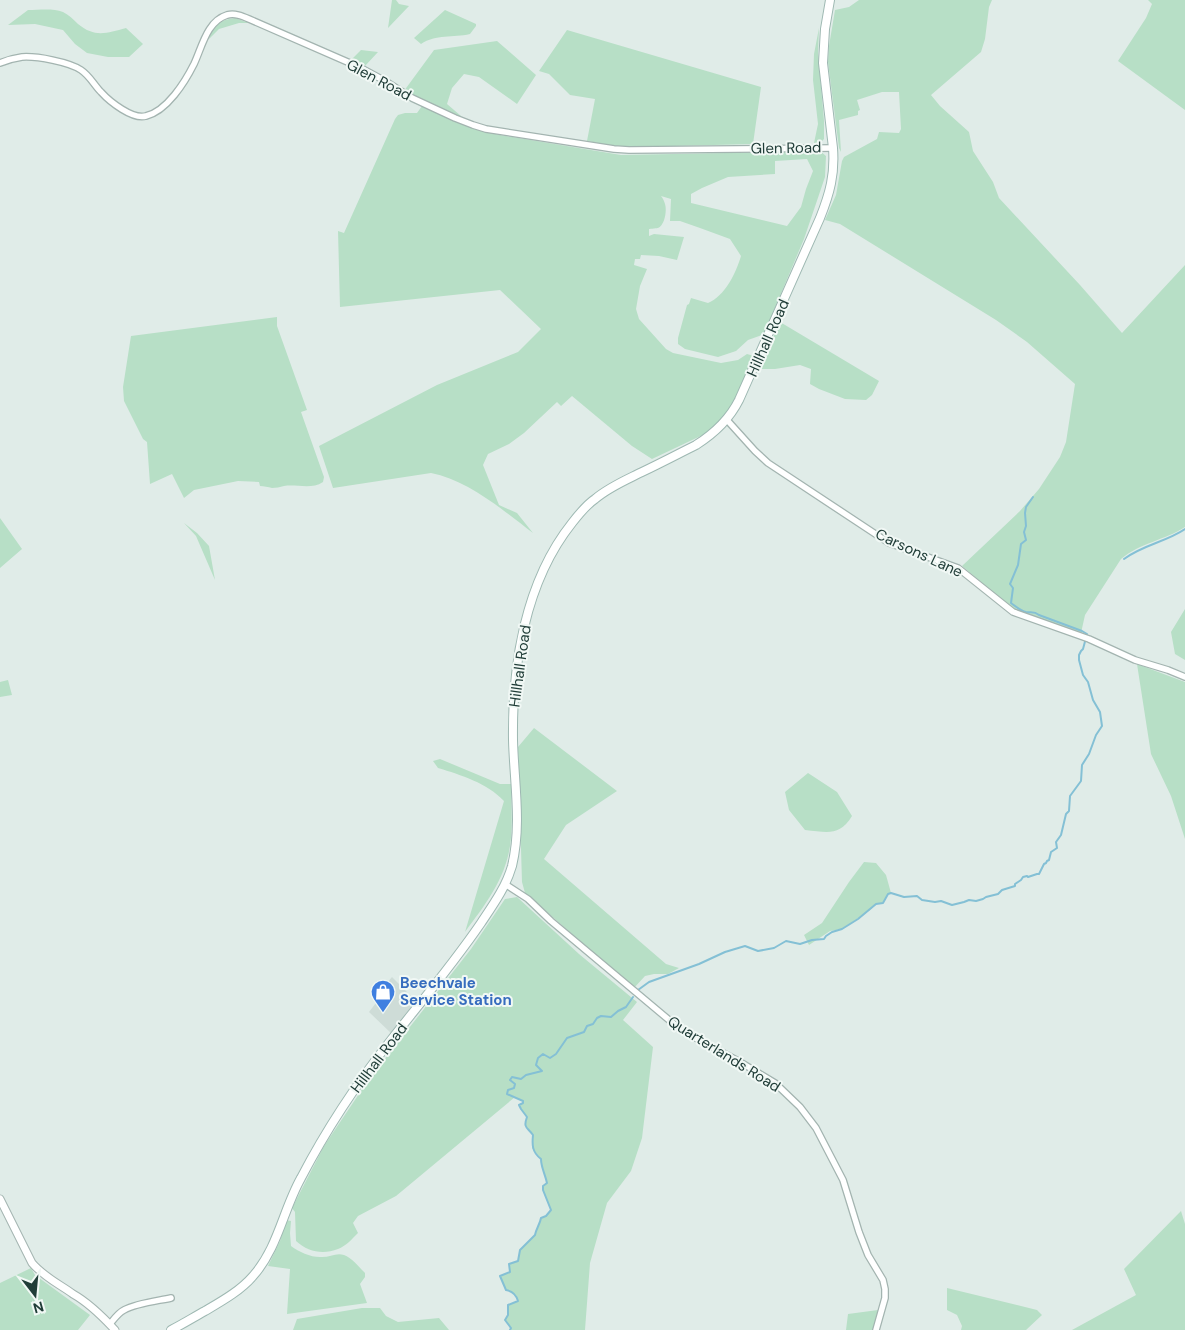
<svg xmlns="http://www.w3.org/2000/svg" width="1185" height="1330" viewBox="0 0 1185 1330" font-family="'DM Sans',sans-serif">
	<rect width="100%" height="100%" fill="#e0ece8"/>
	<path fill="#cedcd7" d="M392,977l26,26 -26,31 -23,-22 10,-13 -3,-3z"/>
	<path fill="#b7dfc6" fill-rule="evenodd" d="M392,0h4l3,4 10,2 -21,22z
		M859,0h133l-3,7 -4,32 -4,13 -50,43 9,11 29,26 4,19 20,31 6,16 81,87 42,48 63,-68v262c-20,13 -45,16 -64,32l-36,56 -4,18 -67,-23 -52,-44 58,-55 19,-22 21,-32 6,-15 9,-58 -48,-42 -31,-22 -156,-96 -15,-4 11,-25 6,-34 2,-4 33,-18 2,-7 20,1 2,-4 -2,-37h-17l-25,8 3,10 -2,1v4l-19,5 2,32 -2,-4 -11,-86 1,-16 6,-36 14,-3z
		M1148,0h37v110l-67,-49 28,-43 6,-14z
		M28,10c11,0 25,-2 35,2 6,3 10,7 15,12 17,14 29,9 48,4l17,16 -14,13h-21l-21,-4 -12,-9 -12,-14 -28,-6 -27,1z
		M445,10l31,14v2l-6,8c-17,4 -34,0 -49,10l-7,-6z
		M235,18l14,5h-10l-20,6 -10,10c5,-15 11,-19 26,-21z
		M819,28l-1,25 6,68v18l-3,3 -7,1 4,-19 -5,-44 1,-26z
		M567,30l194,57 -8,57 -119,3 -21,-1 -26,-5 8,-42 -25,-4 -21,-21 -10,-3z
		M497,41l39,34 -19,29 -38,-27 -15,-3 -12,14 -5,16 14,12 -2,6 15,7 26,6 121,20 199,-4 6,5 -1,21 -21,62 -38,90 -4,6 -14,5 -12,11 -18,6 -33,-8 -7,-5v-6l9,-33 2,-1 2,-6 17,5c17,-7 28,-30 33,-47l-11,-17 -30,-11 -20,-7h-10l1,-22 -10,-3c2,2 3,5 4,8 2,6 0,21 -7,24 0,0 -8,1 -9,1v7l5,-2 30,3 -7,23 -18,-4 -18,-1 -1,4h-5l-1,6 13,4 -7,17 -4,23 3,10 27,30 7,4 48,10 17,-3 9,-6 7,2 -17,41 -8,13 -20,22 -57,27 -20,-13 -60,-50 -11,10 -4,-4 -33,31 -15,11 -21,10 -5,11 16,40 18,8 16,20c-29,-22 -65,-53 -102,-60l-98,15 -14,-42 118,-61 81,-33 23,-23 -41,-39 -160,17 -2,-76 6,2 51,-114 3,-4 7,-2h12l5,-7 -21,-11 33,-45zM807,159l6,12 -7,18 -5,18 -14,19 -96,-23v-9l11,-6 26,-11 47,-3v-13z
		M361,50l17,2 -13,14 -14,-6z
		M277,317v9l30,84 -6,2 23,65 -1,5c-12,8 -26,2 -39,4 -4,1 -8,2 -12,2 -4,-1 -8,-2 -12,-2l-1,-4 -21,-1 -44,9 -10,8 -12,-24 -22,10 -3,-42 -4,-3 -19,-38 -1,-14 8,-51z
		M780,322l99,59 -7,14 -6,5 -21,-1 -26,-10 -9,-5 1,-15 -11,-4 -25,4h-16z
		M0,518l22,31 -22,19z
		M184,523l13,10 12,13 6,34 -19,-44z
		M1185,609v51l-10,-6 -4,-22z
		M1137,664l48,18v157l-14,-43 -20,-42z
		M8,680l4,15 -12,2v-15z
		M534,728l83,63 -51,34 -22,34 122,105 13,4 -11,6h-14l-9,2 -11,12 -109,-95 -3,-11 -4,-135z
		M440,759l60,25h11c0,20 2,43 -1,62 -5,34 -26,60 -45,86l39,-131c-17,-18 -43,-26 -66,-33l-5,-7z
		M808,773l29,19 15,24c-13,21 -25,16 -47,14l-16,-20 -4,-18z
		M864,862l12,1 10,12 5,18 -3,1 -6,10h-6l-6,6 -22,15 -6,4 -12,2 -21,14 -5,-10 18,-12 27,-41z
		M517,897l62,57 58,48 -14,18 30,27 -11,91 -11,33 -24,32 -17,60 -5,67h-75l1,-2 -6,-8 3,-5v-10l10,-4c-2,-7 -6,-10 -12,-11l-6,-14 10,-4 -1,-8 9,-3 2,-11 15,-15c1,-6 5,-11 6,-17l5,-2 5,-6 -8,-20v-4l4,-3 -4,-13 -2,-4v-7l-9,-11 1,-13c-6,-8 -10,-7 -6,-18l-6,-8 -2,-4 4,-2v-2l-8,-4 -119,99 -38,20 -5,7 5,10c-6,6 -12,13 -20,16 -15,6 -30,3 -42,-8l-1,-29 -3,-4 32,-62 45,-67 102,-130 34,-50z
		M1181,1211l4,13v106h-113l64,-35 -12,-26z
		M286,1220l5,1 -1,12 1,13c8,6 19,11 29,11 9,1 16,-5 24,-2 8,3 15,12 21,18v4l-5,7 7,19 -80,11 3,-45 -22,-3 12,-25z
		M31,1268l4,7 55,40 -12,15h-78v-47z
		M947,1288l90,22 5,5 -16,15h-65l1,-4 -5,-11 -10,-5z
		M362,1308h18l6,8 12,6 41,-4 10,12h-156l4,-11z
		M878,1310l-5,20h-27l2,-16z"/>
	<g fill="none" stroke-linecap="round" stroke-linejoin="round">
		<path stroke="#84c0d5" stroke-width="2" d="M1124,559c18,-14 42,-17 61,-30
			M638,990l11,-8 50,-18 26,-12 20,-6 13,5 16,-3 12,-7 14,3 12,-4 12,-1 2,-3 6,-4 10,-3 16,-10 18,-15 7,-1 5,-9 3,-1 13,4 13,-1 5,4 13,2 6,-1 11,4 12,-3 5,-2 7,1 7,-2 3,-2 12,-3 4,-4 13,-4v-2l6,-4 2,-3 4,-1 1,1 9,-3h2l5,-10 2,-1 1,-2 2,-1 2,-8 6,-4 -1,-6 5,-7 5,-21 3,-3 1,-15 11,-15 1,-16 7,-11 7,-19 6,-9 -2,-14 -7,-12 -5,-18 -5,-7 -4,-15v-5l2,-4 2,-2 4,-15 -5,-3 -43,-16c-5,-4 -7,-2 -13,-3 -5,-1 -11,-6 -15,-9l2,-15 -3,-4 8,-19 3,-21 5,-4 -2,-8 2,-6 -1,-13 1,-6 7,-10
			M510,1330l1,-2 -6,-8 3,-5v-10l10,-4c-2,-7 -6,-10 -12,-11l-6,-14 10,-4 -1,-8 9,-3 2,-11 15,-15c1,-6 5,-11 6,-17l5,-2 5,-6 -8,-20v-4l4,-3c-2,-9 -6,-16 -6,-24 -9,-7 -9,-14 -8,-24 -6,-8 -10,-7 -6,-18l-6,-8 -2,-4 4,-2v-2l-16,-7 1,-4 6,-2 1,-4 -5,-4 2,-3 9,2 5,-4 16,-4 -6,-6 2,-7 5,-4 7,4 6,-4 11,-16 17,-6 3,-6 6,-2 4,-6 4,-2 10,1 7,-6 8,-4 7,-10"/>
		<defs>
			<path id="minor" d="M0,63c7,-3 15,-5 22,-6 15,-1 47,5 59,13 9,6 13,15 20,22 9,10 32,28 45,24 21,-5 39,-34 48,-52 8,-17 13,-43 33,-49 8,-2 15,1 22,4l110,48 28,15 25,16 43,20 18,7 13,4 128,20 15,1 204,-2
				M727,420l28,31 13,12 121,80 69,25 55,44 76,27 46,21 33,10 17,7
				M505,884l23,15 23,22 130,109 59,32 35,21 25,24 16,21 27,52 16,52 9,23 15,25 2,9v9l-9,32
				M110,1324c4,-5 8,-11 14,-14 13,-7 33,-9 47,-12"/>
			<path id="tertiary" d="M0,1199l32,64c12,14 27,21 41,31 16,9 30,23 42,36"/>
			<path id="secondary" d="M171,1330c12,-6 23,-13 34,-19 17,-10 35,-20 48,-35 25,-28 30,-66 48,-98 25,-48 56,-95 90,-138 30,-38 62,-76 90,-117 12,-18 25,-36 31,-57 10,-41 2,-85 1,-126 -1,-75 12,-158 59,-217 7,-9 14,-18 23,-24 14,-12 31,-19 47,-27 19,-9 36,-18 54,-27 19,-12 33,-25 43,-45l81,-182c10,-25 15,-44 13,-70l-10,-85 2,-34 5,-29"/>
		</defs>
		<use href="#minor" stroke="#a3b4b0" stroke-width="8"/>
		<use href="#tertiary" stroke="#a3b4b0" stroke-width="9"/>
		<use href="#secondary" stroke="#9eb8b2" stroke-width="10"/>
		<use href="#minor" stroke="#fff" stroke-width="5.5"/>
		<use href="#tertiary" stroke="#fff" stroke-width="7"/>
		<use href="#secondary" stroke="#fff" stroke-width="8"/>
	</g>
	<defs>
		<symbol id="shop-pin" viewBox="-11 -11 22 30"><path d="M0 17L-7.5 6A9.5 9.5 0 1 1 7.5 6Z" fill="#3f7fe0" stroke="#f1f8f5"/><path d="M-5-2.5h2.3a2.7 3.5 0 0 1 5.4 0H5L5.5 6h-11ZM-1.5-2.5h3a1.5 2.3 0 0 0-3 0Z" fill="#fff"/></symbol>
	</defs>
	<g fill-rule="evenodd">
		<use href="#shop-pin" x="369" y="978" width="28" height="38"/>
	</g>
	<g text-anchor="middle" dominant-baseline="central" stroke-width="4" stroke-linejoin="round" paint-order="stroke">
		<g font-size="15" fill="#203d38" stroke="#f1f8f5">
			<text transform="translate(379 80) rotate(28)">Glen Road</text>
			<text transform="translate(786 148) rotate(-1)">Glen Road</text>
			<text transform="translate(768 338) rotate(-66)">Hillhall Road</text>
			<text transform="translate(919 553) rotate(25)">Carsons Lane</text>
			<text transform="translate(520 666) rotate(-82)">Hillhall Road</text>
			<text transform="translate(724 1054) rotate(32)">Quarterlands Road</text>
			<text transform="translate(379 1058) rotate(-53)">Hillhall Road</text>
		</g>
		<g font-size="15" font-weight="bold" fill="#366cbe" stroke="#f1f8f5" text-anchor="start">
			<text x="400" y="983">Beechvale<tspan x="400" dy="17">Service Station</tspan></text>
		</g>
	</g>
	<g transform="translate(35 1295) rotate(164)" stroke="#f1f8f5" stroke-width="4" paint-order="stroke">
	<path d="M0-4L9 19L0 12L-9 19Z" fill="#203d38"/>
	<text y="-8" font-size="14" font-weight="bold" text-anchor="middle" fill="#203d38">N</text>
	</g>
</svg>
